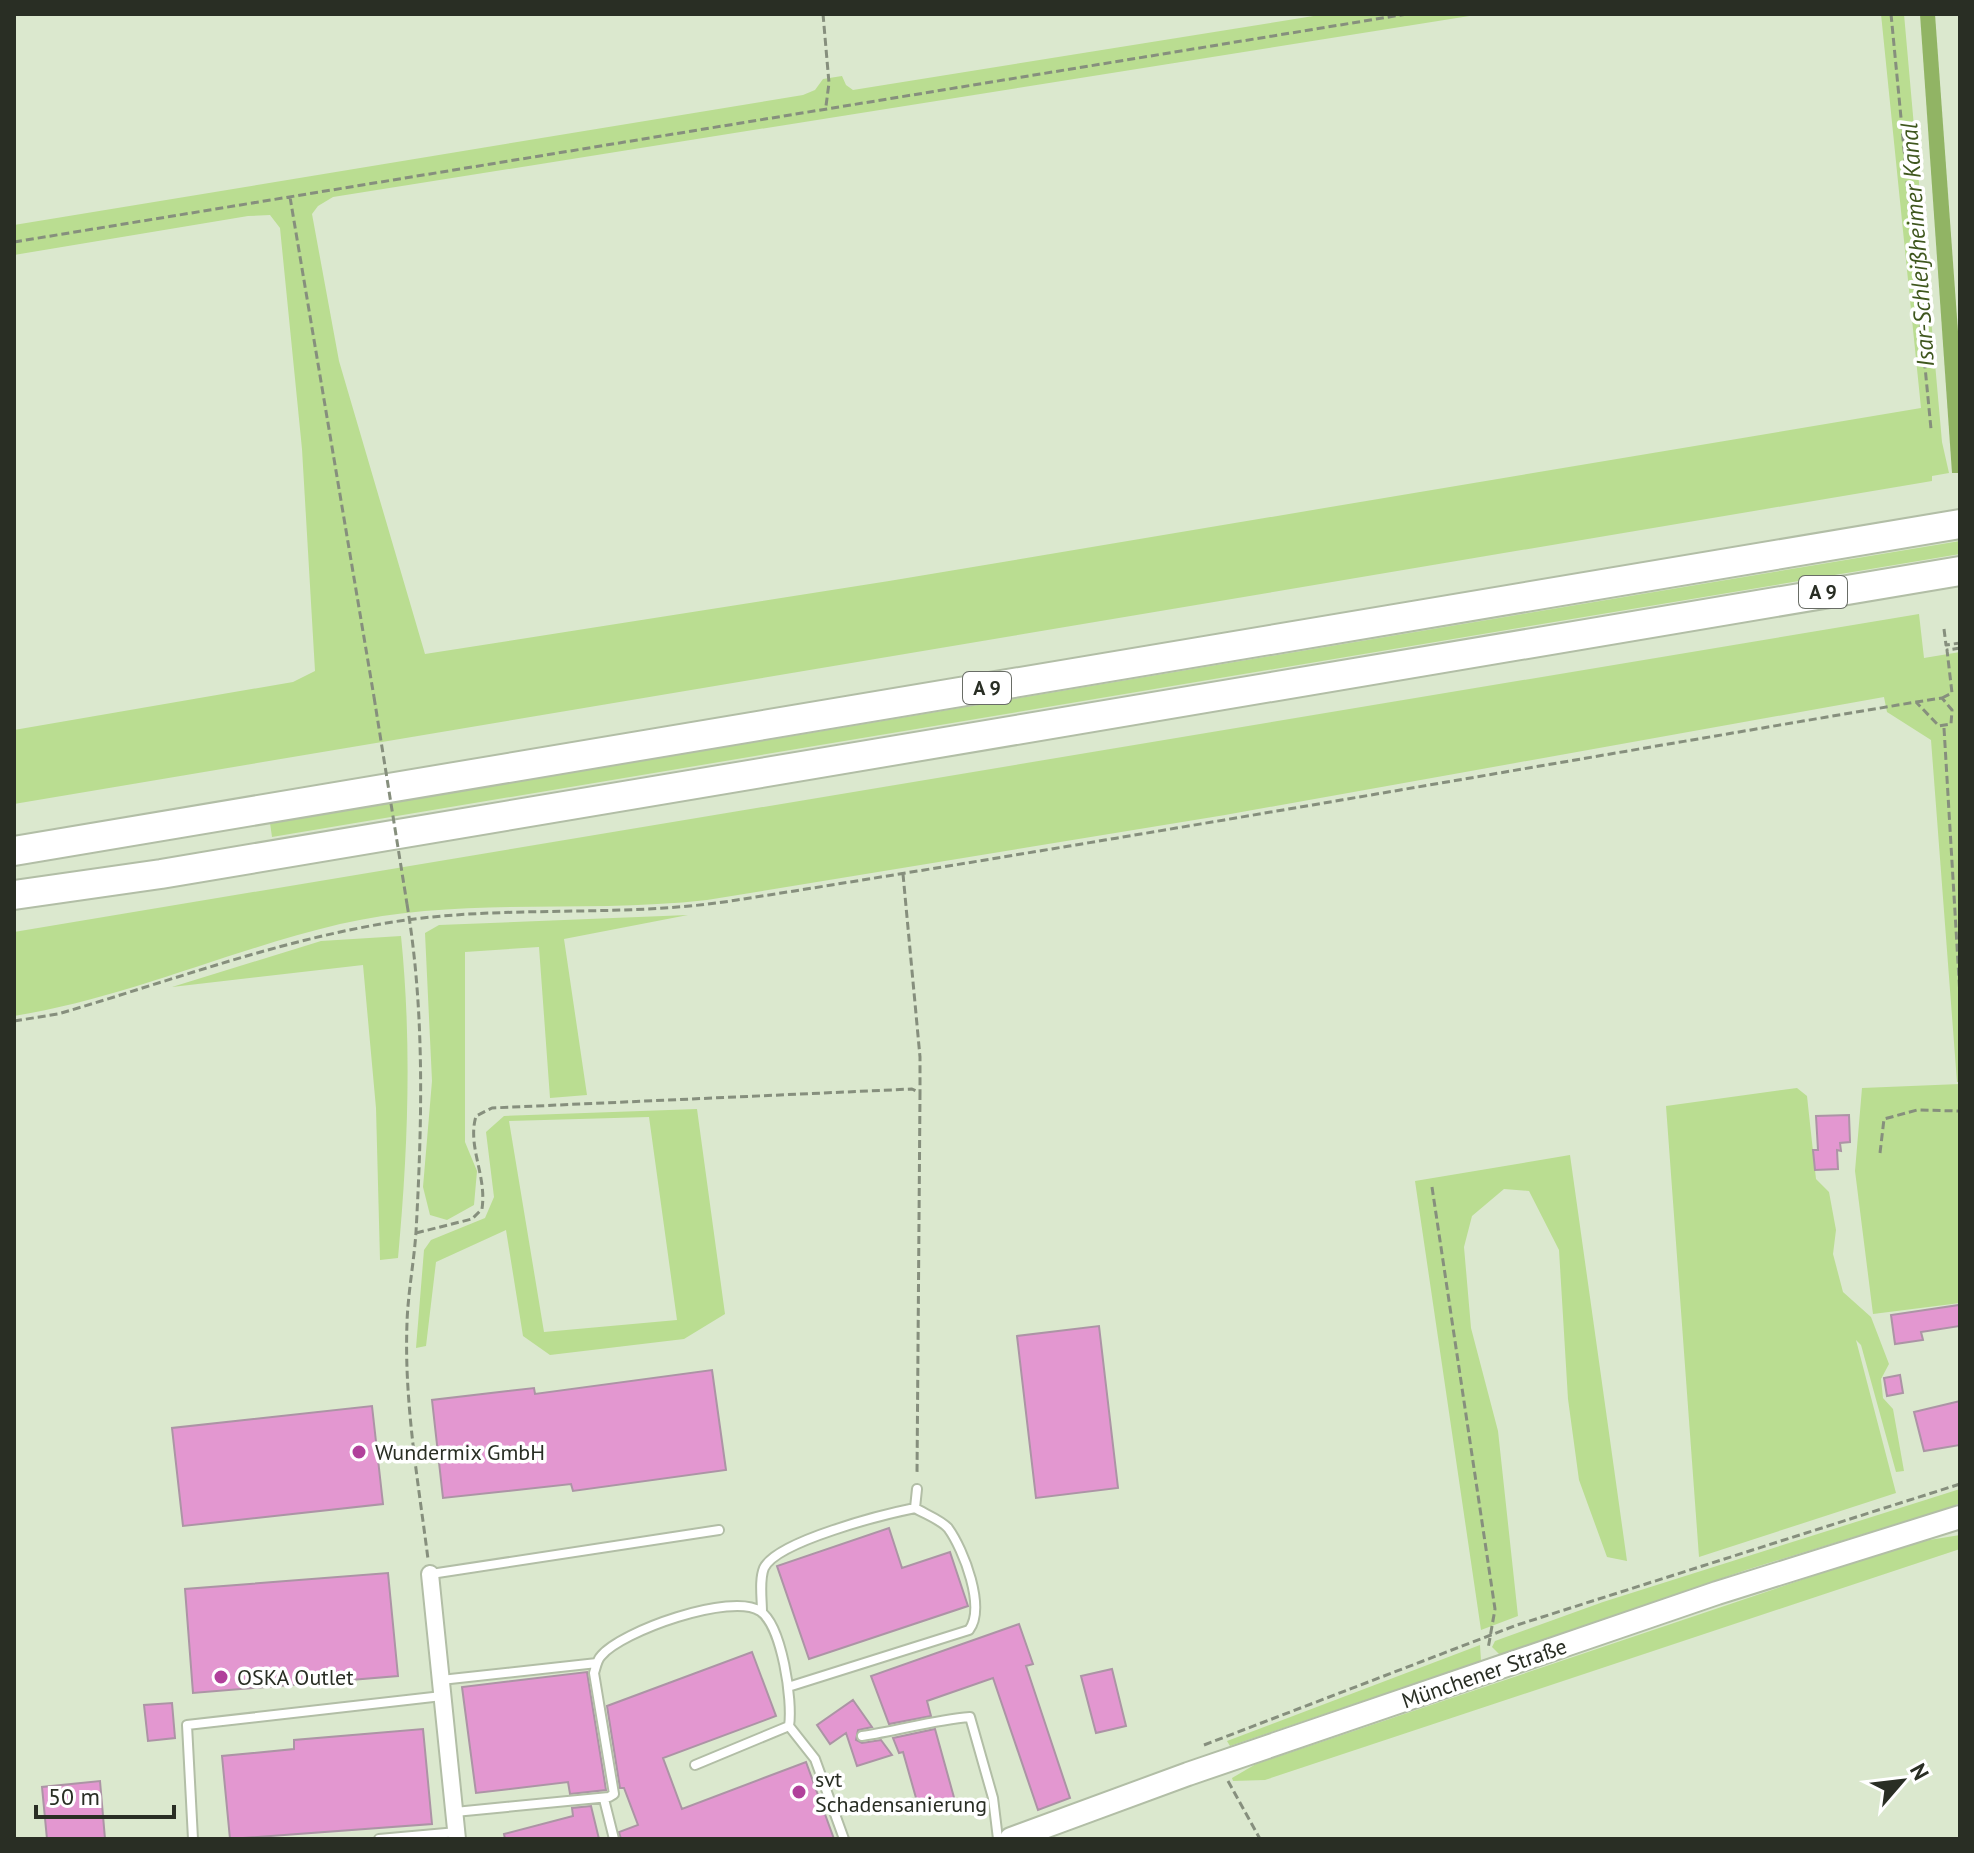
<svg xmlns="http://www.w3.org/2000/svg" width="1974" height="1853" viewBox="0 0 1974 1853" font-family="'PT Sans',sans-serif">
	<rect width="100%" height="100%" fill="#dbe8ce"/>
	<path fill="#badd91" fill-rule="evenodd" d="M1326,14h156l-1149,183 -15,9 -6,8 27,147 86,293 464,-73 1032,-173 -40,-394h23l38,428 7,31 -17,3v5l-1918,323v-74l279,-48 22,-11 -13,-222 -22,-221 -10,-13 -22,1 -234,39v-30l789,-130 12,-5 8,-11 19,-3 4,9 7,5z
		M1960,541v13l-1688,283 -2,-14z
		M1919,614l5,44 36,-6v430h-3l-26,-342 -44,-28 -3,-15 -659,118 -518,85c-122,14 -246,-4 -367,24 -110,26 -214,74 -326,92v-84z
		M688,915l-124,24 23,156 -37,3 -11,-151 -74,5v190l12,29 -3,34 -27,15 -17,-5 -7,-28 9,-106 -7,-148 14,-8z
		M401,936c11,109 7,214 -3,322l-18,2 -4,-152 -13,-143 -191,22 149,-46z
		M1960,1084v219l-87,11 -18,-143 7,-83z
		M1797,1088l10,8 9,83 13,13 7,38 -3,24 10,38 28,25 18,47 -8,15 2,19 10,11 11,62 -8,1 -35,-127 -5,-5 40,153 -197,64 -33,-451z
		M697,1109l28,205 -41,25 -134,16 -27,-19 -17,-106 -70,32 -10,84 -10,2 8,-98 7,-10 54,-22 9,-21 -8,-65 18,-16zM649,1117l28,203 -133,12 -35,-211z
		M1570,1155l57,406 -20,-4 -28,-77 -11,-81 -9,-149 -30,-59 -25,-2 -32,27 -8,31 7,81 27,103 20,185 -37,14 -66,-449z
		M1960,1489v14l-11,5 -203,62 -246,85 -8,-8 3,-6 108,-39z
		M1960,1535v14l-695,231 -32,1 -1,-3 24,-14 655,-221z
		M1480,1645l1,16 -251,85 -3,-5z"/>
	<path fill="#91b464" d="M1920,14h15l25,345v114h-8z"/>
	<path fill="#e397d0" stroke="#ac94a5" stroke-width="2" d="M1849,1115l1,27 -10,1 1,8 -4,-1 1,19 -23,1 -2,-20h5l-2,-34z
		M1959,1305l1,21 -39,6 2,8 -28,4 -4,-29z
		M1099,1326l19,162 -82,10 -19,-162z
		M712,1370l14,100 -153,21 -2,-7 -128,14 -11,-98 102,-12 1,6z
		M1900,1375l3,18 -16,3 -3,-18z
		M1960,1401v44l-36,6 -10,-39z
		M372,1406l11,98 -200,22 -11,-98z
		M889,1528l13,40 48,-16 18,54 -159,53 -32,-93z
		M388,1573l10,103 -205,17 -8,-104z
		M1019,1624l14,40 -7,2 44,132 -32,12 -45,-132 -66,23 4,15 -42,8 -18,-48z
		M752,1652l24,64 -113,42 19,51 124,-47 28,77h-213l-2,-7 19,-7 -14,-37h-4l-13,-82z
		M1112,1669l14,57 -30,7 -15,-57z
		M587,1672l19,118 -36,4 -2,-12 -92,11 -14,-106z
		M853,1700l19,27 -14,3 -2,10 6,3 19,-3 11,15 -35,11 -11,-33 -16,11 -13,-19z
		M172,1703l3,35 -27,3 -4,-36z
		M423,1729l9,95 -202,15 -8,-83 72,-7v-9z
		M935,1729l20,72 -35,11 -17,-60 -4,1 -6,-15z
		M100,1781l5,58h-58l-5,-52z
		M591,1806l8,33h-94l-1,-5 69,-18 -1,-8z"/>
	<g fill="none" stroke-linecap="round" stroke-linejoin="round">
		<defs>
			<path id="lane" d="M915,1508l2,-19
				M431,1574l288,-44
				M762,1612c0,-13 -3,-32 2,-44 13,-27 121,-54 151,-60 10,6 26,12 33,20 16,22 38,80 21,102l-181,57
				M441,1680l156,-17
				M789,1726l26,33 29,80
				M862,1736c36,-5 71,-16 108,-19l23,81 5,41
				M604,1799l10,40
				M455,1812l154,-15 5,-3 -20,-121c2,-6 3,-13 7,-17 20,-25 131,-64 159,-45 22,14 33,90 29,115l-94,39
				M193,1839l-6,-114 255,-29
				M379,1839l78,-7"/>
			<path id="street" d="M430,1574l27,265"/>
			<path id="secondary" d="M1011,1839l177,-65 529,-181 243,-76"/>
			<path id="highway" d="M14,851l1946,-327
				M14,895l147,-21 1799,-303"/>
		</defs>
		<use href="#lane" stroke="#b2bea6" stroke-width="12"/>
		<use href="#street" stroke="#b2bea6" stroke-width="20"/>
		<use href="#secondary" stroke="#b2bea6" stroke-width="26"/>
		<use href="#highway" stroke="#b2bea6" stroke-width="32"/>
		<path stroke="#868f7d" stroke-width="3" stroke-dasharray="8 4" stroke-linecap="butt" d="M823,14l6,69 -3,23
			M1891,14l40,415
			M290,197l84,500
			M14,242l1393,-228
			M1944,629l2,16 14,-2
			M1942,698l10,-5 -5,-43 13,-2
			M1944,728l16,268
			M903,874l17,183v36
			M407,904c18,108 15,219 9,328 -2,30 -8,60 -9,91 -3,79 11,157 21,236
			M14,1021l44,-7c116,-34 229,-77 348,-94 110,-15 221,-2 331,-20 394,-62 786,-132 1179,-198l26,-4 10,12 -1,14 -12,2 -23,-24
			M1880,1153l4,-34 33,-9 43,1
			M1432,1187l63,422 -7,40
			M416,1233l56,-14 10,-10c5,-34 -15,-62 -6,-93l16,-8 420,-19 8,4 -3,382
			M1204,1745l313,-120 443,-141
			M1228,1781l32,58"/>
		<use href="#lane" stroke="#fff" stroke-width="8"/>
		<use href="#street" stroke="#fff" stroke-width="16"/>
		<use href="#secondary" stroke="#fff" stroke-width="22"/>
		<use href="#highway" stroke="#fff" stroke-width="28"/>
		<path stroke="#868f7d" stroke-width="3" stroke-dasharray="8 4" stroke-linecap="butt" d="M374,697l33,207"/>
	</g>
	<g fill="#b1409b" stroke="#fff" stroke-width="3">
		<circle cx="359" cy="1452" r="8"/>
		<circle cx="221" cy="1677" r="8"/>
		<circle cx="799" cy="1792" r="8"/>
	</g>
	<g text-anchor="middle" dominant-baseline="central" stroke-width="7" stroke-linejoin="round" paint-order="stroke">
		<g fill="#fff" stroke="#696d66" stroke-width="2">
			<rect x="1799" y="576" width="48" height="32" rx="6"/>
			<rect x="963" y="672" width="48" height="32" rx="6"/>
		</g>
		<g font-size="20" font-weight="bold" fill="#292e24">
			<text x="1823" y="592">A 9</text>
			<text x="987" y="688">A 9</text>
		</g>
		<g font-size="22" fill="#292e24" stroke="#fff" text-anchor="start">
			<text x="375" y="1452">Wundermix GmbH</text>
			<text x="237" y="1677">OSKA Outlet</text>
			<text x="815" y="1779">svt<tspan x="815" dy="25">Schadensanierung</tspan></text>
		</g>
		<g font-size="22" fill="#292e24" stroke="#fff">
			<text transform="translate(1484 1673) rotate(-19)">Münchener Straße</text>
		</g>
		<g font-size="24" font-style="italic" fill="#3f571e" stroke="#fff">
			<text transform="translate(1917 245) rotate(-94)">Isar-Schleißheimer Kanal</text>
		</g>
	</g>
	<rect width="1974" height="1853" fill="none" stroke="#292e24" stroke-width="32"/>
	<g transform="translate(1902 1781) rotate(62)" stroke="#ffffff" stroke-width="6" paint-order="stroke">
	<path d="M0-6L14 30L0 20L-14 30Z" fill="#292e24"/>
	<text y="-12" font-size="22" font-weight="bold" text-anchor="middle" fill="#292e24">N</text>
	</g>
	<path d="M36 1805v12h138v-12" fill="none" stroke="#292e24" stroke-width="4"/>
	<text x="48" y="1805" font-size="24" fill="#292e24" stroke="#ffffff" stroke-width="6" paint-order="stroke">50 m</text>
</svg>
